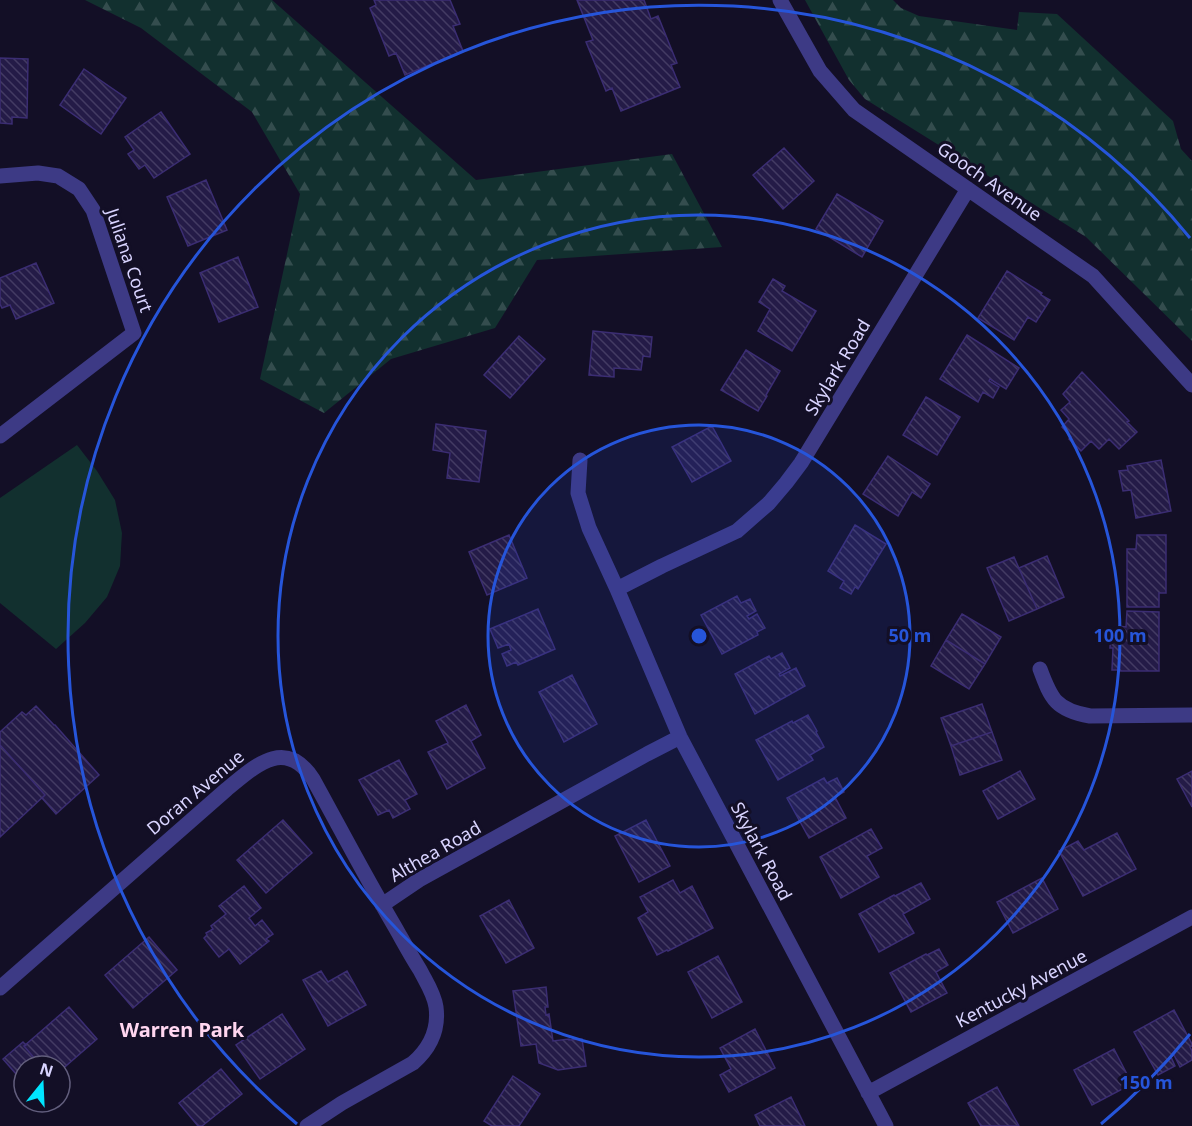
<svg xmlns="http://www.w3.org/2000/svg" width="1192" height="1126" viewBox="0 0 1192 1126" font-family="'Noto Sans',sans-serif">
	<defs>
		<pattern id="forest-firs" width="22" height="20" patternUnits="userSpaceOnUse" patternTransform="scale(1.5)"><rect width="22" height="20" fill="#12302f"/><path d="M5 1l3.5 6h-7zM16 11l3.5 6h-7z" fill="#344d4e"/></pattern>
		<pattern id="building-back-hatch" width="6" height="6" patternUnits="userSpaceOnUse" patternTransform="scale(1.5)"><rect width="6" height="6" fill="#241b47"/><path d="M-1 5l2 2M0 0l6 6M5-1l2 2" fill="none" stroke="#433b63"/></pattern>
	</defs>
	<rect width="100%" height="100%" fill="#130f26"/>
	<path fill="#12302f" d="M77,445l20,26 18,29 7,33 -2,33 -13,31 -22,26 -29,26 -56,-46v-105z"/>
	<path fill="url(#forest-firs)" d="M85,0h187l204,180 196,-26 50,93 -185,13 -42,68 -104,31 -67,54 -64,-34 40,-185 -48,-82 -111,-84z
		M805,0h88l8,8 18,8 98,14 2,-18 38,2 116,107 8,28 11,12v180l-106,-104 -221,-138 -16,-19z"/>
	<path fill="url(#building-back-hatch)" stroke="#3b2d73" stroke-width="1.5" d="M374,0h76l10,24 -7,2 10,25 -58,24 -9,-22 -7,3 -19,-48 6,-3z
		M577,0h67l7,19 7,-3 19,47 -6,2 9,22 -59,24 -9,-23 -6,3 -20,-49 7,-2z
		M0,58l28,1 -1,59 -15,-1v7l-12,-1z
		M84,69l42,29 -25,36 -41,-29z
		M161,112l29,42 -36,24 -9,-13 -6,4 -11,-15 6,-4 -9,-13z
		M784,148l30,33 -31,28 -30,-34z
		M206,180l21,50 -39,16 -21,-49z
		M837,194l46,27 -21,36 -46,-28z
		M238,257l20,50 -39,15 -19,-49z
		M36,263l18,40 -38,16 -6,-14 -8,3 -2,-4v-26z
		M1007,271l35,22 -1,2 9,5 -14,22 -8,-5 -14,23 -36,-22z
		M773,279l12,7 -3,5 34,20 -24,40 -34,-20 12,-22 -11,-7z
		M593,331l59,6 -2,20 -7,-1 -2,14 -27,-2v9l-25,-2z
		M967,335l52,33 -13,21 -16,-10 -1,2 10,6 -6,11 -10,-6 -5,10 -38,-23z
		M519,336l26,23 -35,39 -26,-23z
		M746,350l34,21 -14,24 1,1 -9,15 -37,-21z
		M1082,372l47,49 -2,1 10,10 -18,17 -10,-10 -10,10 -8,-8 -10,10 -12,-12 2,-2 -9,-10 7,-8 -8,-9 9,-8 -7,-8z
		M926,397l34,20 -23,38 -34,-20z
		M436,424l50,7 -7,51 -32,-4 3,-25 -17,-3z
		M712,426l19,35 -39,21 -20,-35z
		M888,456l42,28 -9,14 -9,-6 -14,24 -35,-22z
		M1161,460l10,51 -35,7 -5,-28 -8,1 -4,-20 9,-1 -1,-4z
		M855,525l31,19 -28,45 -3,-2 -4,7 -11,-6 4,-7 -16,-10z
		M509,535l18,43 -40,17 -18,-43z
		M1137,535h29v58h-7v14h-32v-58h9z
		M1047,556l17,41 -27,12 -18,-41z
		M1014,557l23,52 -28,12 -22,-53z
		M737,596l4,7 9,-4 6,12 -9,5 2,3 8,-5 8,14 -8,4 1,3 -36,19 -21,-39z
		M538,609l17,40 -37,16 -2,-3 -9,4 -5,-12 9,-4 -2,-6 -11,4 -8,-19z
		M1127,611l32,1v59h-41v-1h-6l1,-22h-3l1,-17h8v-5l7,1z
		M962,614l39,23 -16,27 -39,-24z
		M946,640l39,24 -16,25 -38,-23z
		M782,653l8,15 -11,6 1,2 16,-8 9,18 -50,28 -20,-40 34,-18 2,3z
		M572,675l25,49 -33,18 -25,-50z
		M982,704l10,28 -41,14 -10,-28z
		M466,705l15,30 -10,6 14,27 -38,21 -19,-37 20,-9 -12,-22z
		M36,706l18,19h1l44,50 -43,39 -14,-16 3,-3 -45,-50v-13l22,-20 4,3z
		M808,715l9,16 -1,1 8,15 -14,8 3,5 -35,20 -22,-40 36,-19 1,2z
		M992,732l10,28 -42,15 -9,-29z
		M0,745l45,50 -45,42z
		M399,760l18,34 -12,6 5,9 -17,9 -4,-8 -11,5 -19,-35z
		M1020,771l15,28 -37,20 -15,-28z
		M1192,771v36l-15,-28z
		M824,778l3,5 10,-5 7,14 -9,5 11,21 -37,20 -22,-40z
		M283,820l29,33 -46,40 -29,-33z
		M646,820l24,46 -31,16 -24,-46z
		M871,829l11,19 -15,8 12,21 -38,21 -21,-41z
		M1117,833l19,36 -53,27 -24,-45 19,-10 6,9z
		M1042,878l16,31 -45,24 -16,-31z
		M673,880l7,13 12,-7 21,42 -45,23 -1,-1 -10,5 -19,-37 10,-6 -8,-15z
		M921,883l9,16 -27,15 11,19 -35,19 -20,-38 35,-19 1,1z
		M244,886l17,22 -12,10 6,8 7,-6 11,14 -7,5 3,2 -29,23 -11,-15 -10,8 -15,-19 3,-3 -1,-2 7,-4 -2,-3 15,-12 -7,-8z
		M509,900l25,48 -28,15 -26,-47z
		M149,937l28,33 -44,38 -28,-33z
		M939,949l9,16 -12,7 11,21 -36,19 -21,-39 36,-19 1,1z
		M718,956l24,46 -30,16 -24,-46z
		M321,971l7,11 19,-11 19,34 -38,21 -25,-46z
		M546,987l2,20h-3l1,8 3,-1 4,27 16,-2v1l13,-1 4,27 -28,4 -19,-7 -3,-19 -15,2 -8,-55z
		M69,1007l28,32 -37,32v-5h-19l-17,-20z
		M1174,1010l18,34v2l-2,1 2,4v9l-12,7 -6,-12 -3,2 4,9 -17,9 -24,-43z
		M282,1014l23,35 -45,30 -24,-34z
		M755,1029l20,39 -46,24 -9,-17 11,-6 -11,-21z
		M23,1042l3,3 -2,1 17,20h-17v17l-21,-24z
		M1114,1049l18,35 -40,21 -18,-35z
		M221,1069l21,25 -40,32h-4l-19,-23z
		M513,1076l27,18 -21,32h-27l-8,-5z
		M997,1087l22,39h-38l-13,-23z
		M791,1097l14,29h-45l-5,-11z"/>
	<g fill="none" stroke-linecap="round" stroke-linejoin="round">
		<path stroke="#3d3a85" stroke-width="15" d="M780,0l40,71 34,39 239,166 99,109
			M0,176l38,-3 20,3 21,13 14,21 41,123 -134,103
			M580,460l-2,33 11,35 28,61 63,148 206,389
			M617,589l45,-23 75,-35 32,-28 17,-20 15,-20 167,-274
			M1040,669c11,30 16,41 50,47l102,-1
			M382,905l37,-25 228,-126 33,-17
			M0,988l227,-199c27,-22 58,-53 86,-10 27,49 53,99 82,148 8,14 16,29 25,43 6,12 14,23 16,37 3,23 -7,42 -23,56l-71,40 -35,23
			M868,1093l324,-176"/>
	</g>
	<circle cx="699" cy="636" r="211" fill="#2655da" fill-opacity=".12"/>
	<g fill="none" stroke="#2655da" stroke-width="3">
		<circle cx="699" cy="636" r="211"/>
		<circle cx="699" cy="636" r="421"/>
		<path d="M1190 1034A632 632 0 0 1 1101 1124M297 1124A632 632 0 1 1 1190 238"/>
	</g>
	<g text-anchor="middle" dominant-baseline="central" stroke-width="6" stroke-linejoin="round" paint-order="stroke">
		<g font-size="18" fill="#d9d4ff" stroke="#130f26">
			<text transform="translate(990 181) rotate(35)">Gooch Avenue</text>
			<text transform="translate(130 260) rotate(71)">Juliana Court</text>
			<text transform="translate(837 367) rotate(-59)">Skylark Road</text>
			<text transform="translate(195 792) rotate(-40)">Doran Avenue</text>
			<text transform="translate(435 851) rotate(-30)">Althea Road</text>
			<text transform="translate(762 851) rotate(62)">Skylark Road</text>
			<text transform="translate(1021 988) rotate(-28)">Kentucky Avenue</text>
		</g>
		<g font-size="20" font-weight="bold" fill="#ffd6f0" stroke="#130f26">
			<text x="182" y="1029">Warren Park</text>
		</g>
	</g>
	<circle cx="699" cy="636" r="9" fill="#2655da" stroke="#130f26" stroke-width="3"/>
	<g font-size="18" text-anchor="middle" font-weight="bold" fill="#2655da" stroke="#130f26" stroke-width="6" stroke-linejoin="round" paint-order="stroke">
		<text x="910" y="642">50 m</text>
		<text x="1120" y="642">100 m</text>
		<text x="1146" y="1089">150 m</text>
	</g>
	<g transform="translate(42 1084) rotate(18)"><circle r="28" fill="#130f26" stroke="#625e7d" stroke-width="1.5"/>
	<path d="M0-4.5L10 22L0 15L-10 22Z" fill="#00e5ff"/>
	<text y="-9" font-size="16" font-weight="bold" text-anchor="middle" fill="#d9d4ff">N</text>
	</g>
</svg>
